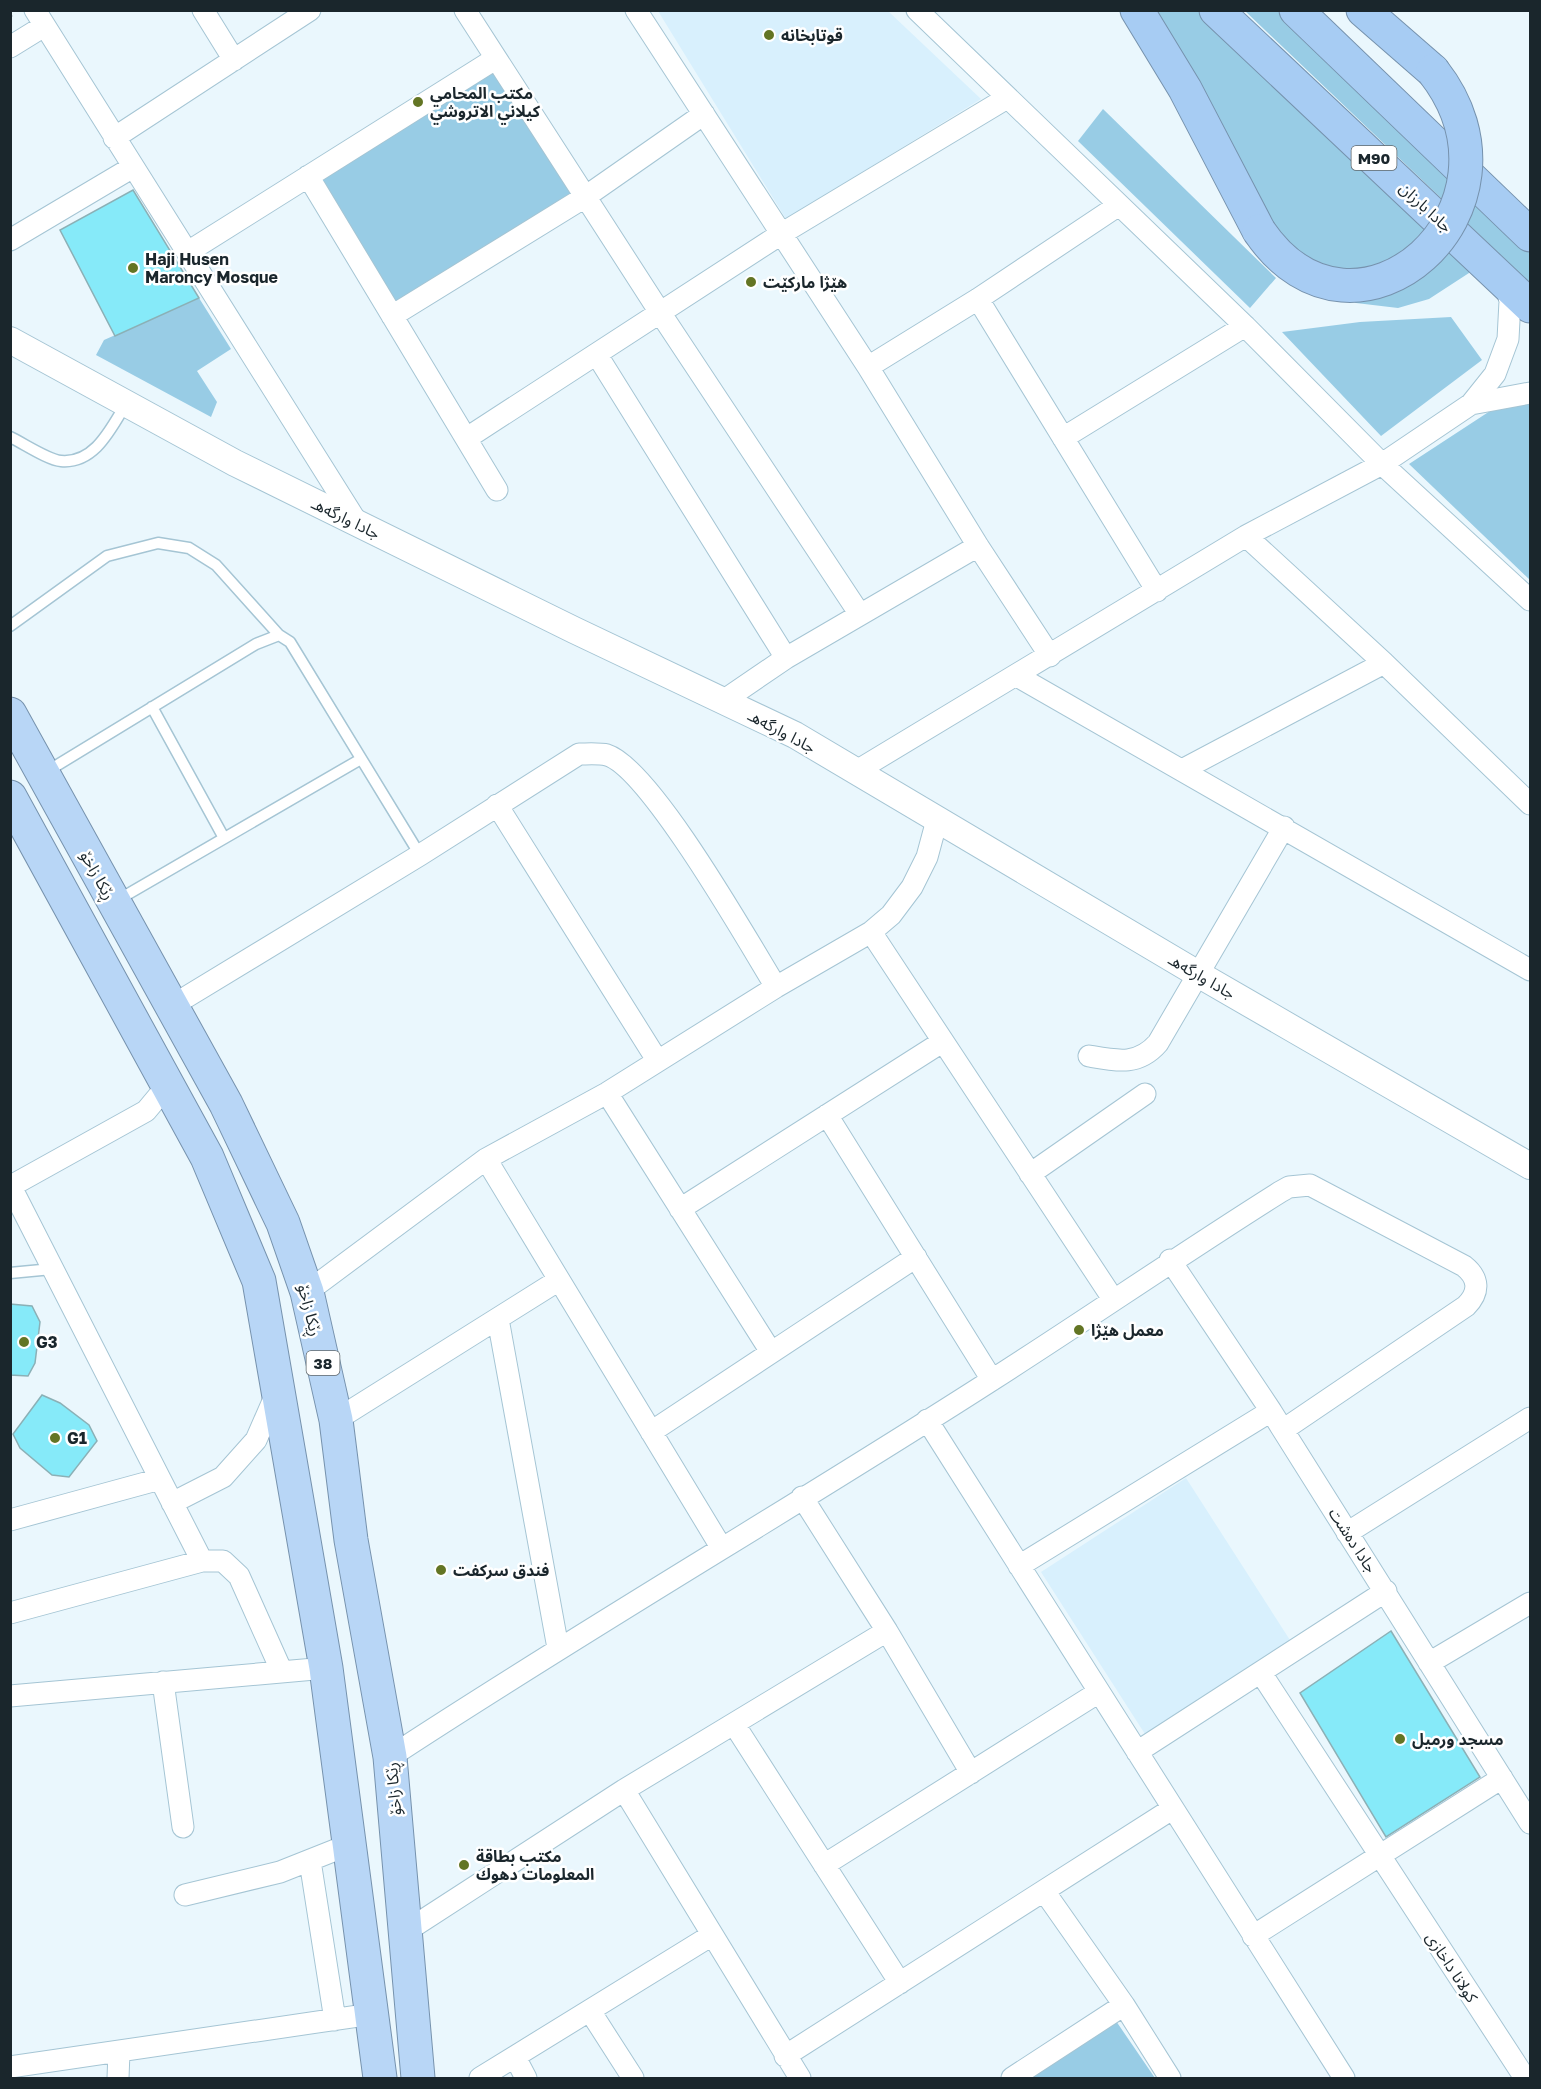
<svg xmlns="http://www.w3.org/2000/svg" width="1541" height="2089" viewBox="0 0 1541 2089" font-family="'Golos Text','Noto Sans Arabic',sans-serif">
	<rect width="100%" height="100%" fill="#eaf7fd"/>
	<path fill="#d8f0fd" d="M658,11h230l93,88 -195,120z
		M1186,1478l111,173 -145,94 -111,-173z"/>
	<path fill="#98cce5" d="M1136,11h80l264,247 -11,15 -40,26 -31,9 -42,-5 -42,-24 -57,-65z
		M1245,11h39l246,233v39z
		M495,59l90,138 -193,119 -84,-140z
		M1103,109l173,169 -26,30 -172,-167z
		M199,298l32,51 -34,22 20,31 -6,15 -115,-62 8,-15z
		M1451,317l31,43 -101,76 -99,-104 78,-10z
		M1530,385v195l-121,-116z
		M1116,2021l39,57h-124z"/>
	<path fill="#86eaf9" stroke="#8bb0b6" stroke-width="1.5" d="M133,190l66,108 -84,38 -55,-106z
		M10,1304l22,2 8,16 -5,41 -7,13 -18,-1z
		M42,1395l18,8 29,22 8,16 -28,36 -17,-2 -32,-27 -7,-14z
		M1391,1631l89,146 -94,60 -86,-144z"/>
	<g fill="none" stroke-linecap="round" stroke-linejoin="round">
		<defs>
			<path id="service" d="M10,437c13,6 38,23 51,24 34,3 50,-33 65,-57
				M10,626l97,-70 51,-13 31,5 27,17 63,70
				M152,707l72,131
				M46,772l210,-128 23,-9 11,7 130,213
				M116,901l245,-142
				M10,1273l42,-4"/>
			<path id="minor" d="M35,10l323,514
				M203,10l31,50
				M465,10l196,304 198,299
				M636,10l232,357 110,179 72,110
				M917,10l328,316 137,138 148,136
				M10,47l34,-21
				M114,138l196,-128
				M308,176l189,314
				M10,240l123,-73
				M188,252l307,-193
				M978,299l179,292
				M392,316l193,-119 119,-83
				M597,355l189,303
				M868,367l110,-68 141,-94
				M1471,404l59,-11
				M467,438l314,-204 226,-136
				M1063,438l182,-112
				M1246,536l138,127 146,141
				M1017,676l513,294
				M723,701l63,-43 192,-112
				M1182,770l202,-107
				M855,772l391,-236 136,-72 89,-60 24,-30 13,-35 2,-38 -5,-18
				M497,805l160,255
				M871,932l242,367
				M170,1007l250,-152 159,-101c8,0 20,-1 28,1 43,13 142,188 169,232
				M1089,1056c28,5 49,10 69,-13l126,-216
				M607,1093l164,259
				M827,1115l165,265
				M486,1159l235,388
				M1030,1174l115,-80
				M10,1185l192,376
				M11,1186l135,-75 15,-18 3,-15
				M680,1209l262,-167
				M1170,1260l101,151 259,412
				M307,1292l179,-133 121,-66 169,-106 95,-55 20,-17 21,-28 15,-30 10,-37
				M498,1319l60,329
				M336,1420l223,-140
				M927,1420l417,658
				M651,1432l265,-175
				M802,1497l85,134 84,142
				M172,1503l51,-26 33,-37 21,-48
				M10,1520l150,-41
				M1347,1533l183,-115
				M1019,1566l252,-155
				M10,1613l192,-52h21l16,15 43,96
				M1429,1663l101,-60
				M1261,1673l264,405
				M163,1682l20,145
				M10,1696l316,-28
				M734,1724l166,259
				M1137,1752l249,-161
				M390,1757c198,-130 403,-249 602,-377 97,-62 191,-127 288,-188l9,-5 21,-2 154,81c15,12 16,26 2,40l-183,124
				M624,1790l176,288
				M310,1861l25,159
				M824,1865l275,-173
				M1044,1891l80,114 46,73
				M185,1895l95,-23 68,-27
				M405,1932l219,-142 263,-159
				M1253,1936l249,-158
				M590,2011l43,67
				M785,2056l387,-247
				M515,2057l11,21
				M10,2067l362,-53
				M118,2078l1,-26
				M480,2078l232,-143
				M1012,2078l112,-73"/>
			<path id="tertiary" d="M10,340l225,123 339,167 221,105 403,239 332,192"/>
			<path id="trunk" d="M10,714l216,390 57,119 24,69 29,128 15,120 39,217 28,321
				M10,797l197,360 52,124 67,387 54,410"/>
			<path id="motorway" d="M1137,10l48,79 74,142
				M1216,10l314,296
				M1296,10l234,225
				M1363,10l70,61"/>
		</defs>
		<use href="#service" stroke="#a5c5d4" stroke-width="13"/>
		<use href="#minor" stroke="#a5c5d4" stroke-width="23"/>
		<use href="#tertiary" stroke="#a5c5d4" stroke-width="28"/>
		<use href="#trunk" stroke="#7692ad" stroke-width="35"/>
		<use href="#motorway" stroke="#7692ad" stroke-width="35"/>
		<path stroke="#9ba8ae" stroke-width="3" stroke-dasharray="3 4.5" stroke-linecap="butt" d="M10,16l2,1"/>
		<use href="#service" stroke="#fff" stroke-width="10"/>
		<use href="#minor" stroke="#fff" stroke-width="21"/>
		<use href="#tertiary" stroke="#fff" stroke-width="26"/>
		<use href="#trunk" stroke="#b8d6f6" stroke-width="33"/>
		<use href="#motorway" stroke="#a7ccf3" stroke-width="33"/>
		<defs>
			<path id="motorway-bridge" d="M1259,231c97,142 282,-23 174,-160"/>
		</defs>
		<use href="#motorway-bridge" stroke="#7692ad" stroke-width="35" stroke-linecap="butt"/>
		<use href="#motorway-bridge" stroke="#a7ccf3" stroke-width="33"/>
	</g>
	<g fill="#637524" stroke="#fff" stroke-width="2">
		<circle cx="769" cy="35" r="6"/>
		<circle cx="418" cy="102" r="6"/>
		<circle cx="133" cy="268" r="6"/>
		<circle cx="751" cy="282" r="6"/>
		<circle cx="1079" cy="1330" r="6"/>
		<circle cx="24" cy="1342" r="6"/>
		<circle cx="55" cy="1438" r="6"/>
		<circle cx="441" cy="1570" r="6"/>
		<circle cx="1400" cy="1739" r="6"/>
		<circle cx="464" cy="1865" r="6"/>
	</g>
	<g text-anchor="middle" dominant-baseline="central" stroke-width="5" stroke-linejoin="round" paint-order="stroke">
		<g fill="#fff" stroke="#5f676b" stroke-width="1.5">
			<rect x="1351.5" y="146" width="45" height="24" rx="4.5"/>
			<rect x="306.5" y="1351" width="33" height="24" rx="4.5"/>
		</g>
		<g font-size="15" font-weight="bold" fill="#1a262c">
			<text x="1374" y="158">M90</text>
			<text x="323" y="1363">38</text>
		</g>
		<g font-size="16" font-weight="bold" fill="#1a262c" stroke="#fff" text-anchor="start">
			<text x="781" y="35">قوتابخانه</text>
			<text x="430" y="93">مكتب المحامي<tspan x="430" dy="18">كيلاني الاتروشي</tspan></text>
			<text x="145" y="259">Haji Husen<tspan x="145" dy="18">Maroncy Mosque</tspan></text>
			<text x="763" y="282">هێژا ماركێت</text>
			<text x="1091" y="1330">معمل ھێژا</text>
			<text x="36" y="1342">G3</text>
			<text x="67" y="1438">G1</text>
			<text x="453" y="1570">فندق سركفت</text>
			<text x="1412" y="1739">مسجد ورميل</text>
			<text x="476" y="1856">مكتب بطاقة<tspan x="476" dy="18">المعلومات دهوك</tspan></text>
		</g>
		<g font-size="16" fill="#1a262c" stroke="#fff">
			<text transform="translate(1426 207) rotate(43)">جادا بارزان</text>
			<text transform="translate(346 518) rotate(26)">جادا وارگه‌هـ</text>
			<text transform="translate(782 731) rotate(28)">جادا وارگه‌هـ</text>
			<text transform="translate(98 875) rotate(61)">ڕێکا زاخۆ</text>
			<text transform="translate(1202 976) rotate(30)">جادا وارگه‌هـ</text>
			<text transform="translate(310 1310) rotate(76)">ڕێکا زاخۆ</text>
			<text transform="translate(1353 1540) rotate(57)">جادا دەشت</text>
			<text transform="translate(393 1789) rotate(-95)">ڕێکا زاخۆ</text>
			<text transform="translate(1452 1967) rotate(57)">کولانا داخازی</text>
		</g>
	</g>
	<rect width="1541" height="2089" fill="none" stroke="#1a262c" stroke-width="24"/>
</svg>
